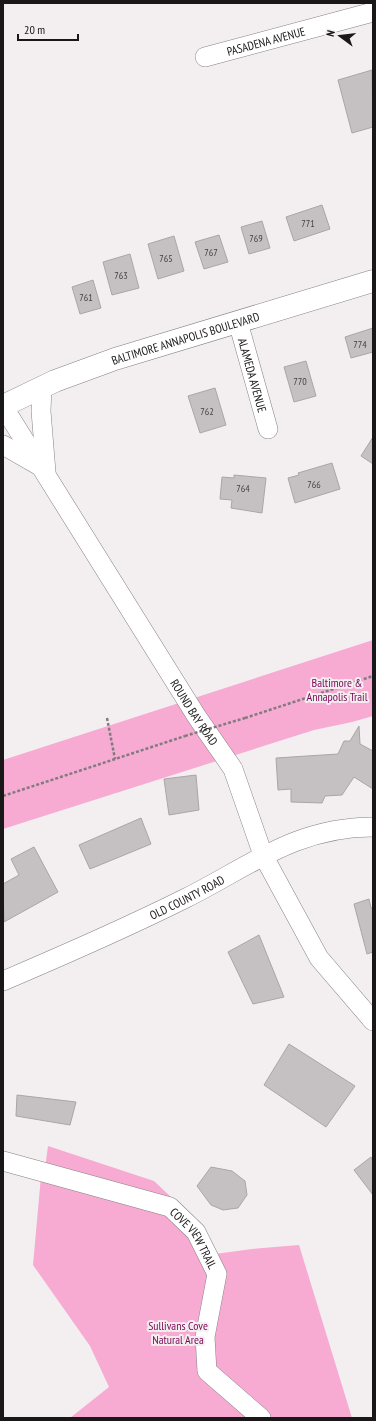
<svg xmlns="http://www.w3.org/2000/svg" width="376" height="1421" viewBox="0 0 376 1421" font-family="'PT Sans Narrow',sans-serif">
	<rect width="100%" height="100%" fill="#f3eef0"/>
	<path fill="#f7abd2" d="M373,640v76l-21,6 -38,8 -311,99v-69z
		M48,1146l106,35 36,34 25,39 37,-5 47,-4 53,173h-282l39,-31 -19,-41 -57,-81 8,-89h3z"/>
	<path fill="#c5c1c3" stroke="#aaa6a8" d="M372,70l1,57 -21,6 -14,-53z
		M322,205l8,24 -36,12 -8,-24z
		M262,221l8,27 -21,6 -8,-27z
		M219,235l9,27 -24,7 -9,-27z
		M174,236l10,35 -26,8 -10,-35z
		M130,254l9,34 -27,7 -9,-33z
		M93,280l8,28 -21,6 -8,-27z
		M373,328v24l-22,6 -6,-21z
		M306,361l10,35 -22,6 -10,-35z
		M215,388l11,37 -26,8 -12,-37z
		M373,437v27l-12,-8z
		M332,463l8,26 -45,14 -7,-25 11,-3 -1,-2z
		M234,475l32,3 -4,35 -31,-5 1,-8 -12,-1 2,-22 12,1z
		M359,726l1,18 13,7v38l-19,-12 -12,18 -17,1 -3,7 -31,-1v-13l-13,1 -2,-32 62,-4 6,-13h6z
		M196,775l3,35 -30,5 -5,-36z
		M141,818l10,26 -61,25 -11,-24z
		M34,847l24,45 -54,30 -1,-38 16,-9 -8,-16z
		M369,899l2,9h2v44l-6,2 -13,-50z
		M259,935l25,62 -31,7 -25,-52z
		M289,1044l66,42 -29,41 -62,-42z
		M17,1095l59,7 -6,23 -54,-9z
		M371,1157l2,4v34l-19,-25z
		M211,1167l21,4 13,10 2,14 -9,13 -15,2 -12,-5 -14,-19z"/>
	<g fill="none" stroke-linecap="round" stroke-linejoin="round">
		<defs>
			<g id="minor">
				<path id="s1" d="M205,57l168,-45"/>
				<path id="s2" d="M238,322l30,107"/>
				<path d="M42,387l-1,24 5,61"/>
				<path id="s3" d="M3,406l194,311 36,52 30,86 56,103 54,63"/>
				<path d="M3,445l35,20"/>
				<path id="s4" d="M3,981c61,-26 123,-53 183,-83 64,-32 110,-71 187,-71"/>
				<path id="s5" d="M3,1161l167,46 26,25 21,42 -12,63 2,34 54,47"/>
			</g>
			<g id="tertiary">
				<path id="s6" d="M3,406l52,-25 60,-22 258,-78"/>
			</g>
		</defs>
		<use href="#minor" stroke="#868284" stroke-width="20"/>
		<use href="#tertiary" stroke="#868284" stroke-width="23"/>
		<path stroke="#807c7e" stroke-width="2.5" stroke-dasharray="3 2" stroke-linecap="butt" d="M107,718l8,41
			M245,718l128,-42
			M3,796l182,-60"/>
		<use href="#minor" stroke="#fff" stroke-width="19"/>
		<use href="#tertiary" stroke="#fff" stroke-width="22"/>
		<path stroke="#807c7e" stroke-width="2.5" stroke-dasharray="3 2" stroke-linecap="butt" d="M185,736l60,-18"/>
	</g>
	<g text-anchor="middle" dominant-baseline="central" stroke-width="4" stroke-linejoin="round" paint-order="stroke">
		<g font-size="10" fill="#444243">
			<text x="308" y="223">771</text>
			<text x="256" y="238">769</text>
			<text x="211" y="252">767</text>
			<text x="166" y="258">765</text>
			<text x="121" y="275">763</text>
			<text x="86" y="297">761</text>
			<text x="360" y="344">774</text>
			<text x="300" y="381">770</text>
			<text x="207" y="411">762</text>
			<text x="314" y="484">766</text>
			<text x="243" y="488">764</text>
		</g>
		<g font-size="12" fill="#191718" stroke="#f3eef0">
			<text stroke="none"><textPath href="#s1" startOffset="63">PASADENA AVENUE</textPath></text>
			<text stroke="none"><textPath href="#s6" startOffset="195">BALTIMORE ANNAPOLIS BOULEVARD</textPath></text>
			<text stroke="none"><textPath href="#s2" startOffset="55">ALAMEDA AVENUE</textPath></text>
			<text stroke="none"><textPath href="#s3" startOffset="361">ROUND BAY ROAD</textPath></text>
			<text stroke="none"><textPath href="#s4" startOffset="202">OLD COUNTY ROAD</textPath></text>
			<text stroke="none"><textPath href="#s5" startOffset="213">COVE VIEW TRAIL</textPath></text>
		</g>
		<g font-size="12" fill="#7c0856" stroke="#f3eef0">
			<text x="337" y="682">Baltimore &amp;<tspan x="337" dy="14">Annapolis Trail</tspan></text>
			<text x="178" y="1325">Sullivans Cove<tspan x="178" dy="14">Natural Area</tspan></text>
		</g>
	</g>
	<rect width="376" height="1421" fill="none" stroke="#191718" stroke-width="8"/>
	<g transform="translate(340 36) rotate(285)" stroke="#f3eef0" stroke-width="3" paint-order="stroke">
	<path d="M0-3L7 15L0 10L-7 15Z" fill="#191718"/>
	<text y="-6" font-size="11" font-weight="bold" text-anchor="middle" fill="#191718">N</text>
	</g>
	<path d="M18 34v6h60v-6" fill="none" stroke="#191718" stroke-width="2"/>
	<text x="24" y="34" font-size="12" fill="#191718" stroke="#f3eef0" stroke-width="3" paint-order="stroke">20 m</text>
</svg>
